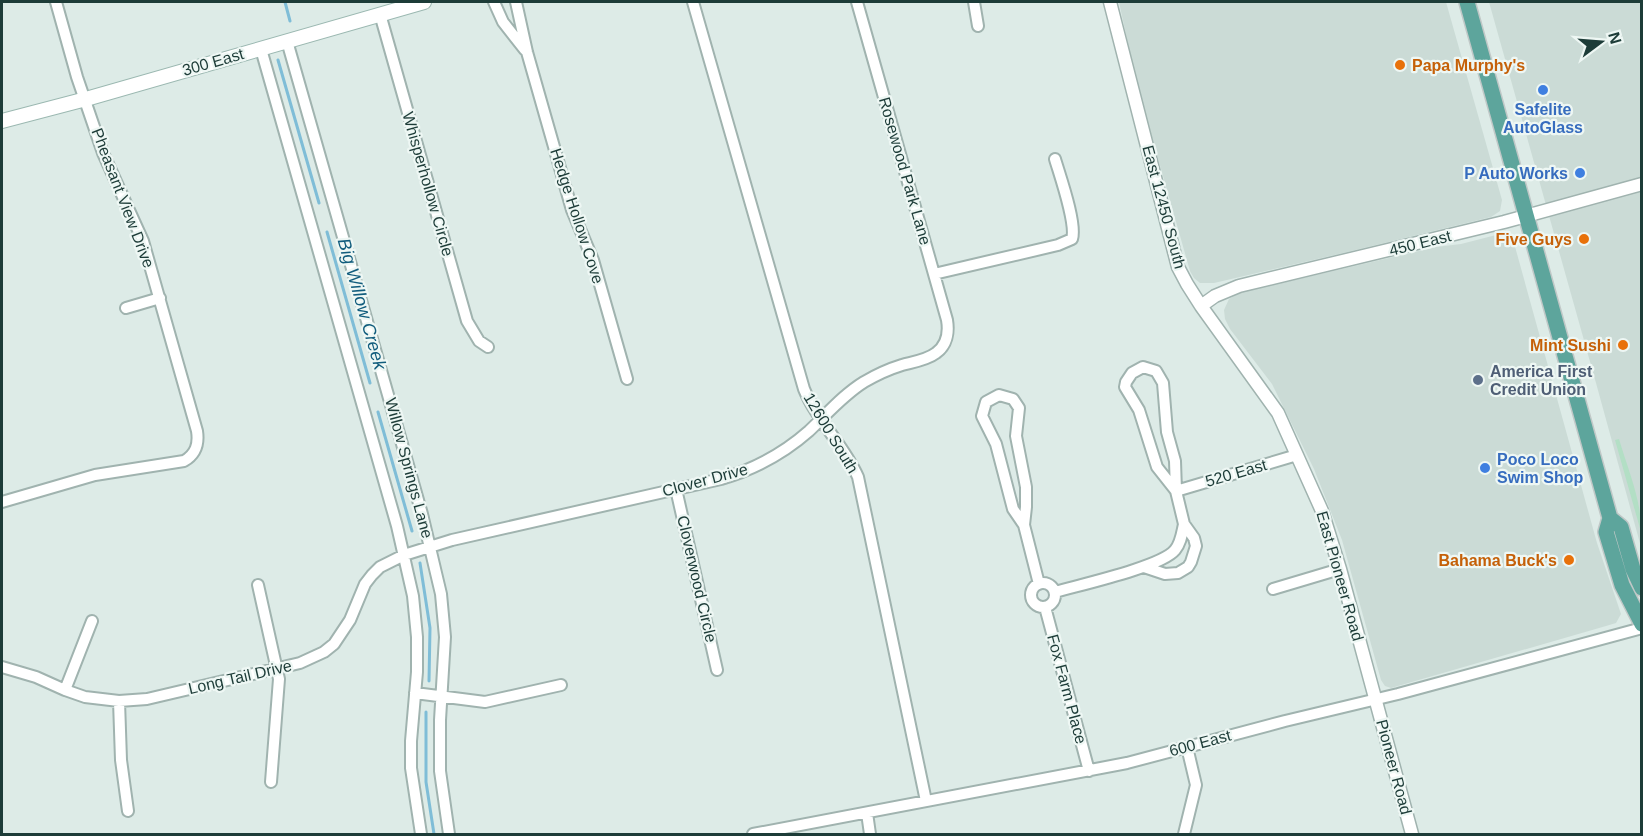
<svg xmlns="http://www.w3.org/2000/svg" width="1643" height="836" viewBox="0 0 1643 836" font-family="Arial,sans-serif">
	<rect width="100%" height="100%" fill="#ddebe7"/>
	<path fill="#cbdbd6" d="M1119,2h327l56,198 -2,11 -9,6 -148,36 -129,30h-14l-6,-5 -4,-7 -54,-190z
		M1489,2h152v545l-45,-164z
		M1500,234l10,4 4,5 83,300 24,71 -5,9 -10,3 -215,62 -6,-2 -4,-6 -39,-140 -28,-71 -42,-85 -42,-55 -5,-10 -1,-9 5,-11 10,-6 197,-46 25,-3z"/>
	<path fill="#b3dfc5" d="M1619,439c9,31 23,62 22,93l-26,-92z"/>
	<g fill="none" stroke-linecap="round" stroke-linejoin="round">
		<path stroke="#7fbdd7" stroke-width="3" d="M285,2l5,19
			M278,60l41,143
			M327,232l43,151
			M378,412l34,119
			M420,563l10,65 -1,53
			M426,712v70l8,52"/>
		<defs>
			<path id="minor" d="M494,2l9,20 22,28
				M516,2l11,50 45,158 21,50 34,119
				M693,2l111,387c13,32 40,56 54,88l68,324
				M974,2l4,24
				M380,14l87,307 12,20 9,6
				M287,41l135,473 19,80 4,43 -5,83v51l9,63
				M261,49l136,477 16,70 4,41v35l-6,69v27l10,66
				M934,274l124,-29 14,-6c5,-15 -12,-63 -17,-80
				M126,308l34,-10
				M676,489l41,181
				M1176,491l121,-36
				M2,502l93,-27 89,-14c12,-7 15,-17 13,-30l-54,-190 -40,-88 -26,-76 -21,-75
				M1024,525l2,-18v-20l-10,-51 3,-28 -6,-9 -14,-4 -13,7 -4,14 14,28 17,65 11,16 15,59
				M1144,567l21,7 13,-1 10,-6 3,-5 5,-16 -2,-8 -10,-14 -8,-33 -1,-30 -8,-29 -4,-49 -7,-12 -13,-4 -11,6 -6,9 -1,5 14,23 18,57 19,24
				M1031 595a12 12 0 1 1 24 0a12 12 0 1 1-24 0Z
				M258,585l21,94 -8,103
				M1273,589l67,-20
				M1055,592c24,-7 106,-25 120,-42 6,-7 7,-17 9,-26
				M1045,607l44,164
				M2,667l34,10 29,13 20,7 34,4 28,-2 153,-36 24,-11 10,-8 16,-24 15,-36 7,-9 8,-8 24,-12 48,-15 269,-61c34,-10 62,-25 88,-48 18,-17 34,-36 55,-49 12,-7 25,-13 38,-17 11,-3 25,-5 34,-12 11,-8 13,-21 11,-33l-90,-318
				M65,690l27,-69
				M415,693l70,9 76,-17
				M119,701l2,59 7,51
				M867,813l3,21
				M753,834l374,-71 158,-42 113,-27 244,-66
				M1184,834l12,-49 -9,-38"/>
			<path id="tertiary" d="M1110,2l68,265 9,17 14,22 77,107 44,98 18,58 72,265
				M1201,306l14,-10 24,-10 265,-64 138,-38"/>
			<path id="secondary" d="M2,121l84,-22 338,-97"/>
			<path id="primary" d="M1467,2l143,516 11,9 12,42 9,19
				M1610,518l-4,14 16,53 20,39"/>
		</defs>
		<use href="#minor" stroke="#a0b3af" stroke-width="14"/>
		<use href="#tertiary" stroke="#a0b3af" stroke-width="15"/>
		<use href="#secondary" stroke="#9bb8b1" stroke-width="16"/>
		<use href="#primary" stroke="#c0c8c7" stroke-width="18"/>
		<use href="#minor" stroke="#fff" stroke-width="10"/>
		<use href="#tertiary" stroke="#fff" stroke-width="12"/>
		<use href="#secondary" stroke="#fff" stroke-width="14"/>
		<use href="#primary" stroke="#5da59c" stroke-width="15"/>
	</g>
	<g fill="#e8710a" stroke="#eef7f4" stroke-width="2">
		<circle cx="1400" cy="65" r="6"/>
		<circle cx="1584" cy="239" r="6"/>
		<circle cx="1623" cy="345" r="6"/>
		<circle cx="1569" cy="560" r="6"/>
	</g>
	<g fill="#3f7fe0" stroke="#eef7f4" stroke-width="2">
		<circle cx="1543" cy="90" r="6"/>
		<circle cx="1580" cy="173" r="6"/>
		<circle cx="1485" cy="468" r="6"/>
	</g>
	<circle fill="#5c6f8a" stroke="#eef7f4" stroke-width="2" cx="1478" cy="380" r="6"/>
	<g text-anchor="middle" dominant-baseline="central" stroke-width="4.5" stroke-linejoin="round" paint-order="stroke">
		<g font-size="16" fill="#1d3c38" stroke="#eef7f4">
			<text transform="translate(213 62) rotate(-16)">300 East</text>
			<text transform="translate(905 171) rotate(74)">Rosewood Park Lane</text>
			<text transform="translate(428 184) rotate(74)">Whisperhollow Circle</text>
			<text transform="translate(123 198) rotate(69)">Pheasant View Drive</text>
			<text transform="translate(1164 207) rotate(75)">East 12450 South</text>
			<text transform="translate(577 216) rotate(72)">Hedge Hollow Cove</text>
			<text transform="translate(1420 243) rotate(-14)">450 East</text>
			<text transform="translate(831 433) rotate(59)">12600 South</text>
			<text transform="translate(409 468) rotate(75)">Willow Springs Lane</text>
			<text transform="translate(1236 473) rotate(-16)">520 East</text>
			<text transform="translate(705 480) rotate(-15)">Clover Drive</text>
			<text transform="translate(1340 576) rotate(74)">East Pioneer Road</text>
			<text transform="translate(697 579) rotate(77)">Cloverwood Circle</text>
			<text transform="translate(240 677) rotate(-13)">Long Tail Drive</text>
			<text transform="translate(1067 689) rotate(75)">Fox Farm Place</text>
			<text transform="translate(1200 743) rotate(-15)">600 East</text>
			<text transform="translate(1394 767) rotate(75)">Pioneer Road</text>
		</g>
		<g font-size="16" font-weight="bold" fill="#c56008" stroke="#eef7f4" text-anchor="end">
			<text x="1412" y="65" text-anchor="start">Papa Murphy's</text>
			<text x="1572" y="239">Five Guys</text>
			<text x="1611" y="345">Mint Sushi</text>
			<text x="1557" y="560">Bahama Buck's</text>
		</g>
		<g font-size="16" font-weight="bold" fill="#366cbe" stroke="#eef7f4">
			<text x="1543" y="109">Safelite<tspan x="1543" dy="18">AutoGlass</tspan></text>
			<text x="1568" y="173" text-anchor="end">P Auto Works</text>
			<text x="1497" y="459" text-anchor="start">Poco Loco<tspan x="1497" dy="18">Swim Shop</tspan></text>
		</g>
		<g font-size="16" font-weight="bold" fill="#4e5e75" stroke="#eef7f4" text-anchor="start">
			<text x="1490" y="371">America First<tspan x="1490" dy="18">Credit Union</tspan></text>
		</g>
		<g font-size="18" font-style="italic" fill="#125d7d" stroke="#eef7f4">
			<text transform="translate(362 304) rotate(74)">Big Willow Creek</text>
		</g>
	</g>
	<rect width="1643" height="836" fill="none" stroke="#1d3c38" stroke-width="6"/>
	<g transform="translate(1601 42) rotate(74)" stroke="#eef7f4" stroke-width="4.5" paint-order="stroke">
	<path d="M0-4.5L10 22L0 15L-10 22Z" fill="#1d3c38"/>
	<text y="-9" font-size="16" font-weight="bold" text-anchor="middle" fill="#1d3c38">N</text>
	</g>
</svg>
